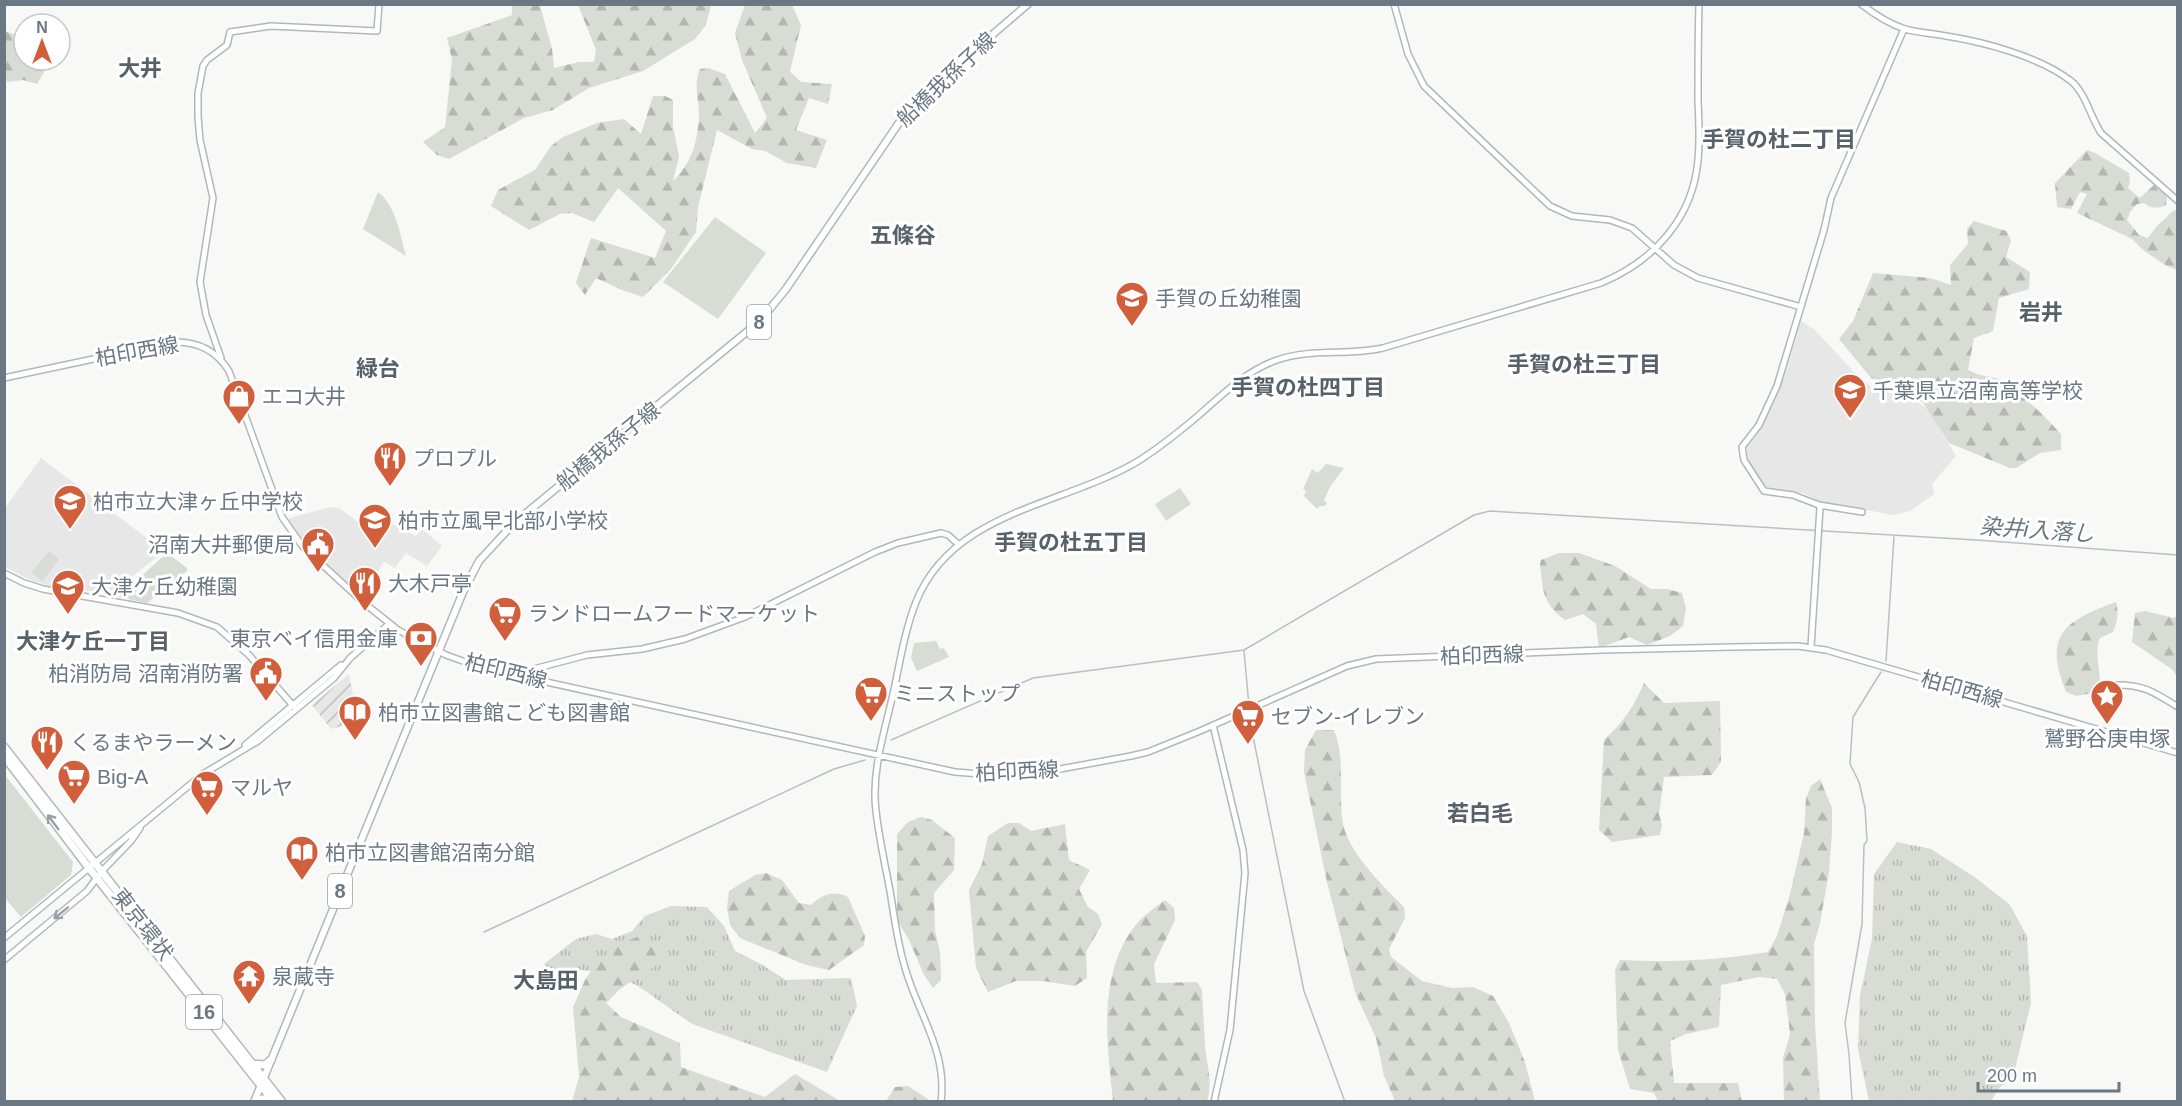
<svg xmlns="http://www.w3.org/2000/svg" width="2182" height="1106" viewBox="0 0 2182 1106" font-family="Helvetica,'Noto Sans JP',sans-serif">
	<defs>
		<pattern id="industrial-furrows" width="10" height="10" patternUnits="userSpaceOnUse" patternTransform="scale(1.5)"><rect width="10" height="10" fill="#e6e7e6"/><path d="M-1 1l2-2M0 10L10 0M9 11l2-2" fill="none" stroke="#bec0c0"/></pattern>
		<pattern id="grass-tufts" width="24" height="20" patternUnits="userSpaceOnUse" patternTransform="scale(1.5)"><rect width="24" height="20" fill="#d8dcd5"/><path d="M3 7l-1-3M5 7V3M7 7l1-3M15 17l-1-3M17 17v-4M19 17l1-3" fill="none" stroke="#b3b7b2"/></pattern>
		<pattern id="forest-firs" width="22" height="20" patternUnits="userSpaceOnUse" patternTransform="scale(1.5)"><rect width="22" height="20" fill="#d8dcd5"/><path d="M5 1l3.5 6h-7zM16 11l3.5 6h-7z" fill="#b3b7b2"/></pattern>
	</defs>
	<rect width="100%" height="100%" fill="#f8f8f6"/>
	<path fill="#e6e7e6" d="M1801,321l14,9 39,42 21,18 15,-5 38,24 28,47 -24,28 2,10 -24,17 -16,4 -76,-14 -15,-8 -27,-2 -9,-3 -7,-6 -14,-27v-7l10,-12 13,-24 18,-43z
		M41,458l123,93 -53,43 -61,-8 -20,-6 -25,-13v-59z
		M331,507l8,1 34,25 9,-14 34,17 6,-7 20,17 -15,20 -21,-13 -11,15 -11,-6 -14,21 -11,10 -53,-49 -18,-24 1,-2z"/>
	<path fill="url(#industrial-furrows)" d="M349,674l9,48 -27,7 -19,-24z"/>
	<path fill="url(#grass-tufts)" d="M1897,842l34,7 45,29 34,27 17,31 4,67 -18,74 -14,11 -8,13h-122l-11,-52 2,-54 12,-56 2,-65z
		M671,906l36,1 17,19 11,25 26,13 25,16 65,-2 6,28 -30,66 -135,-48 -54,-38 -25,-12 -38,-5 -22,9 -9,-14 32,-25 20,-5 16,5 20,-8 13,-15z"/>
	<path fill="url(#forest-firs)" d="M512,5h28l12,44 2,19 25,-6h15l2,-12 -18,-45h133l-5,20 -11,14 -52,32 -54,17 -36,22 -29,8 -75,41 -12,-4 -14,-13 22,-15 7,-67 -5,-22 65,-23z
		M745,5h47l9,20 -11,46 11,11 31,2 -4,20 -19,-6 -13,32 31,10 -11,28 -29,-5 -22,-12 -13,-2 -35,-19 -19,77 -2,25 -25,37 -28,28 -21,-7 -26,-12 -11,17 -9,-12 15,-45 64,20 11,-27 -48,-43 -24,34 -22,-9 -12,1 -31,16 -38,-24 7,-16 37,-20 16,-24 12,-9 34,-14 27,-4 17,15 12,-38h12l8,4v26l6,31 -6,24c18,-16 25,-40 26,-65 0,-17 -6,-31 1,-47l8,-1 17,6 30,59 12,-15 -25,-58 -7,-27z
		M5,31l19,7v22h24l-4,12 -7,12 -14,-4 -16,2 -2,-7z
		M2087,150l8,3 34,20 1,9 -2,6 12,10 14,-13 13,11 -1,9c-9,4 -14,4 -22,-2l-7,1 -7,8 -3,8 12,15 9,3 8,-11 18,-17 3,1v59l-12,-5 -22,-15 -11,-11 -55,-26 10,-19 -7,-2 -9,17 -14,-2 -2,-24z
		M1974,221l32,10 5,9 -5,17 24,15 -1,17 -30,9 -6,33 -19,7 -6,32 12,5 20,4 12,12 10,5 19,17 20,21v16l-21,3 -24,15h-6l-61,-25 -26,-40 -34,-20 -18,-5 -32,-39 14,-18 20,-48 57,5 21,7 -1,-20 18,-21 -1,-15z
		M1559,553h20l36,13 36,23h16l15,4 4,15 -3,18 -13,10 -23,9 -18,-8 -30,11 -3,-24 -13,-10 -18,6c-23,-17 -22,-30 -25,-56l1,-4z
		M2116,602c3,10 1,21 -3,30l-13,6c-7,17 3,36 -1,54l-23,4 -10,-4c-23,-57 -2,-71 50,-90z
		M2145,611l29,7 3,-2v61l-4,-7 -41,-28 3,-29z
		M1644,683l20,20 56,-2 1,61 -9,13 -48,2 -5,37 3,11 -2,10 -48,7 -13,-12 5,-90c19,-17 30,-34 40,-57z
		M1316,730h18c11,27 5,58 8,87 2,32 40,68 62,90l1,11 -16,31 2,8 31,24 30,7 21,-1 20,9 16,27 16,39 10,39h-140l-11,-25 -8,-38 -21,-46 -28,-110 -23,-110 1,-22z
		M1820,779l12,29v24l-3,40 -9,51 -6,21 1,80 5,77h-36l-1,-43 7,-24 -5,-40 -8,-15 -18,-2 -38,8 -2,42 -33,7 -16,7 4,42h64l4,18h-84l-4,-8 -24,-4 -12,-39 -3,-80 5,-10c50,3 99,0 148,-8l9,-16 13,-42 14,-61 2,-35 5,-12z
		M921,817l11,3 23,18 -1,32 -20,23 1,38 5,21 1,28 -8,8 -9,-13 -15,-35 -12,-20v-86l11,-12z
		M1008,823h11l12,8 34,-7 4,36 21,10 -11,19 9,18 10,7 4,10 -16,28 1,26 -12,8 -32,-5h-27l-28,11 -12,-24 -7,-78 13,-26 6,-28z
		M766,873l16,7 17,23 12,2c12,-11 21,-15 37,-8l17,39 -1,9 -35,25 -23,-5 -66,-27 -10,-13 -3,-17 2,-17 26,-16z
		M1165,900l9,8 1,12 -21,44 2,19 41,-1 5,8c1,19 2,37 3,56 2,20 8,36 2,55h-94c-6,-59 -17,-132 27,-181 7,-7 17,-14 25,-20z
		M637,937l12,1 11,25 -40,26 -14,14 15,14 59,26 1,24 84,30 30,-23 45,27h-268l7,-24 -6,-70 12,-27 12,-18 23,-18z
		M908,1086l23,15h-45l9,-14z"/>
	<path fill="#d8dcd5" d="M378,192c18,14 22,42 28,64l-43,-27z
		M715,217l51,36 -48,66 -55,-37z
		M1326,464l18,4 -14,19 -6,13 3,3 -2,3h-5l-3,3 -13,-13 2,-5 -3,-2 9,-20 6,4z
		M1180,488l11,16 -25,17 -11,-17z
		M49,551l10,8 -16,22 -12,-8z
		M167,553l20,15v3l-40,32 -29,-6z
		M936,641l4,8 4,-1 5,9 -32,14 -6,-13 3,-15z
		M5,775l68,87 -2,13 -50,42 -16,-19z"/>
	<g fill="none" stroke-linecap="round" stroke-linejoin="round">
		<path stroke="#b6c1c5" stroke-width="1.5" d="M1244,651l5,55
			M1886,661l8,-124
			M1250,711l1,15 53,265 41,111
			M891,740l142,-62 211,-28 230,-135 16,-4 486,29 202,15
			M484,932l350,-163 31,-9
			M1852,1100l-3,-46 -4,-31 17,-99 2,-79 3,-4 -2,-33 -6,-26 -9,-18 3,-47 28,-45"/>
		<defs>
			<path id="secondary" d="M1394,4l14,50 16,32 126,120 22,10 38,4 22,8 42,37 24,13 103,29
				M1861,4c13,10 28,20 44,25 13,4 28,4 41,7 39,6 94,21 125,45 14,11 20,37 30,52l77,68
				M221,358l-15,-43 -6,-33 13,-84 -13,-58 -2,-23v-24l5,-27 4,-6 20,-15 3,-13 41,-6 106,5 2,-27
				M4,378l169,-36c24,-1 43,8 56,29l53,146 21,30 61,56 34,27 48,25 28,10 27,7 454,100 40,3 38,-1 98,-18 17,-4 52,-21 147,-65 29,-7 226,-9 131,-3 65,-1 28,4 352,103
				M1819,505l43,7
				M4,573l20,10 19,6 135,24 39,14 32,28 47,54
				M1811,647l9,-139 -1,-3 -26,-10 -29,-4 -20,-31 -2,-13 17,-22 18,-39 47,-156 7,-32 73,-169
				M349,659l40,-35
				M518,676l8,-5 61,-16 55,-6 43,-10 60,-22 130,-65 23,-9 43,-10 7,2 10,9
				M2114,685c29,-1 40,7 64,22
				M1213,725l30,125 2,23 -15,157 -16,72
				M245,745l96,-80
				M4,938l199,-164 55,-33 76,-63 17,-21
				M4,960l83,-69 15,-20 29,-30 9,-13
				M941,1102c7,-52 -25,-91 -37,-138 -7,-24 -10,-49 -14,-73 -5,-27 -11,-53 -14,-80 -5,-40 9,-81 18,-121 6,-29 11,-60 22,-88 36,-90 144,-96 219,-139 23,-14 44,-31 64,-48 24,-21 47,-44 78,-55 35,-12 71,-4 106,-12l218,-65c53,-22 92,-65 97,-123 2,-20 1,-40 0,-59 0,-32 0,-64 1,-97"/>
			<path id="primary" d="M254,1102l209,-510 16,-31 35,-38 246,-202 26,-32 119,-175 23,-24 100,-86"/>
			<path id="highway" d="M4,747l278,355
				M4,756l85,112 185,234
				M251,1064l14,1 6,-5
				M256,1102l6,-3 10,1"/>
		</defs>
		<use href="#secondary" stroke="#b2b7bc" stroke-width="8"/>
		<use href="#primary" stroke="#b1b6ba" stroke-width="9"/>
		<use href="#highway" stroke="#b3b7ba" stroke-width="10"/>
		<use href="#secondary" stroke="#fff" stroke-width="5"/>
		<use href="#primary" stroke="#fff" stroke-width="6"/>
		<use href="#highway" stroke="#fff" stroke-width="7"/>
	</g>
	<defs><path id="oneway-shaft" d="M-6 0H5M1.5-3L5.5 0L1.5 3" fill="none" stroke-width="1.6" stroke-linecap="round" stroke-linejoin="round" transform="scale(1.5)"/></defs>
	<g stroke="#97a0a9">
		<use href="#oneway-shaft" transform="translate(53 822) rotate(-127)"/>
		<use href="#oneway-shaft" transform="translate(61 913) rotate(141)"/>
	</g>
	<defs>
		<symbol id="school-pin" viewBox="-11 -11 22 30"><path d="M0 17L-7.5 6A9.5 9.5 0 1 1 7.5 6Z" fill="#d25f3c" stroke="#fff"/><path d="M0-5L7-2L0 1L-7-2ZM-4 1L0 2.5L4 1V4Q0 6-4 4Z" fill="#fff"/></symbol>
		<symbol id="shop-pin" viewBox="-11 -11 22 30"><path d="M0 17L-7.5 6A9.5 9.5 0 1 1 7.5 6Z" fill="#d25f3c" stroke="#fff"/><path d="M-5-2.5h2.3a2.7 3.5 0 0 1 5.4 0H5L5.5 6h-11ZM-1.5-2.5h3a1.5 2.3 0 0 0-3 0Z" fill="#fff"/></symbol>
		<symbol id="restaurant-pin" viewBox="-11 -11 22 30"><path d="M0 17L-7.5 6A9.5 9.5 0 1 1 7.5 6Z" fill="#d25f3c" stroke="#fff"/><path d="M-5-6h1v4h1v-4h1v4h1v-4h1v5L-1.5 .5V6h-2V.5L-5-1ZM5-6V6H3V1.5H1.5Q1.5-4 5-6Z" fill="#fff"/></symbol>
		<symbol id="civic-pin" viewBox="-11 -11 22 30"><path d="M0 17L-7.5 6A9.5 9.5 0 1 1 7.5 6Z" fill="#d25f3c" stroke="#fff"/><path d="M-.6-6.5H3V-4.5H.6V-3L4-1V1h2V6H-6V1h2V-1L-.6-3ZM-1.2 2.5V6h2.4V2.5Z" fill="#fff"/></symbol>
		<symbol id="supermarket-pin" viewBox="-11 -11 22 30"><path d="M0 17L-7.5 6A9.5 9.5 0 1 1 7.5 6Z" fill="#d25f3c" stroke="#fff"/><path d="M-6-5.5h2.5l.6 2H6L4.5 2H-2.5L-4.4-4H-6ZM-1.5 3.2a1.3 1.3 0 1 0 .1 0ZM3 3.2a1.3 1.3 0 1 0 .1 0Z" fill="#fff"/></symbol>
		<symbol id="bank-pin" viewBox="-11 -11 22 30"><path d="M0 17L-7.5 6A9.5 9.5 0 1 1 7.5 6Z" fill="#d25f3c" stroke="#fff"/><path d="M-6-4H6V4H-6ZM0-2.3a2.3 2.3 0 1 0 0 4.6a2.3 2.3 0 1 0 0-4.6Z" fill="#fff"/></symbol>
		<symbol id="sight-pin" viewBox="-11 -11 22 30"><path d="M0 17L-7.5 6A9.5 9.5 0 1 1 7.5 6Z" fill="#d25f3c" stroke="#fff"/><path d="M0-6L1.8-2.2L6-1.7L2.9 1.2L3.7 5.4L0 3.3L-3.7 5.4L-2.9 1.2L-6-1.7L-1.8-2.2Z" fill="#fff"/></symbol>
		<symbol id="library-pin" viewBox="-11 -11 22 30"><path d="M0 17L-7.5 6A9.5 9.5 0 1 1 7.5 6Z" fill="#d25f3c" stroke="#fff"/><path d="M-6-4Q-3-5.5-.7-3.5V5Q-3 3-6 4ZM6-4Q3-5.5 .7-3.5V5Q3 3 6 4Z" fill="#fff"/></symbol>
		<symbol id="temple-pin" viewBox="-11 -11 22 30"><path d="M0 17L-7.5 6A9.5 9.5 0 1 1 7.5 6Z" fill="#d25f3c" stroke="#fff"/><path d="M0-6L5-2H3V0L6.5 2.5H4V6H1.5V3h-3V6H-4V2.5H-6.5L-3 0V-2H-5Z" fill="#fff"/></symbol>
	</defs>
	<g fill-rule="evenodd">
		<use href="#school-pin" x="1113" y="279" width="38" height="52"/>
		<use href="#school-pin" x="1831" y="371" width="38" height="52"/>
		<use href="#shop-pin" x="220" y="377" width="38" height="52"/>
		<use href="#restaurant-pin" x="371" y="439" width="38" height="52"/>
		<use href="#school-pin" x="51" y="482" width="38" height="52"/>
		<use href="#school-pin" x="356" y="501" width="38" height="52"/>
		<use href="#civic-pin" x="299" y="525" width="38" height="52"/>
		<use href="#restaurant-pin" x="346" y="564" width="38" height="52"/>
		<use href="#school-pin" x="49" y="567" width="38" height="52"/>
		<use href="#supermarket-pin" x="486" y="594" width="38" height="52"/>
		<use href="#bank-pin" x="402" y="619" width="38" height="52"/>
		<use href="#civic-pin" x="247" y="654" width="38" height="52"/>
		<use href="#supermarket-pin" x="852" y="674" width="38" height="52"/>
		<use href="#sight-pin" x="2088" y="677" width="38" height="52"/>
		<use href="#library-pin" x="336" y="693" width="38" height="52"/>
		<use href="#supermarket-pin" x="1229" y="697" width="38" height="52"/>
		<use href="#restaurant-pin" x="28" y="723" width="38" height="52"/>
		<use href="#supermarket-pin" x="55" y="757" width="38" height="52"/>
		<use href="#supermarket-pin" x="188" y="768" width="38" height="52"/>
		<use href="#library-pin" x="283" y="833" width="38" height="52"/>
		<use href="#temple-pin" x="230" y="957" width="38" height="52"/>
	</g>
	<g text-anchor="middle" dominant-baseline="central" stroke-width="6" stroke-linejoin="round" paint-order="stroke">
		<g fill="#fff" stroke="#97a0a9" stroke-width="1.5">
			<rect x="747" y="305" width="24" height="34" rx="4.5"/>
			<rect x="328" y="874" width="24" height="34" rx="4.5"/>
			<rect x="186" y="995" width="36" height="34" rx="4.5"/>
		</g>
		<g font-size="20" font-weight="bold" fill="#6a7884">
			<text x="759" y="322">8</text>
			<text x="340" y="891">8</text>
			<text x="204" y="1012">16</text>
		</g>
		<g font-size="21" fill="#6a7884" stroke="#fff">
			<text transform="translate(946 79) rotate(-43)">船橋我孫子線</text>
			<text transform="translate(137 351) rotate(-10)">柏印西線</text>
			<text transform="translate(608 446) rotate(-39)">船橋我孫子線</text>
			<text transform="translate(1482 655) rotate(-2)">柏印西線</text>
			<text transform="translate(506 671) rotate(14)">柏印西線</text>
			<text transform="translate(1962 689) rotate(16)">柏印西線</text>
			<text transform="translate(1017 771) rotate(-3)">柏印西線</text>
			<text transform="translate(143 924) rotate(52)">東京環状</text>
		</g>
		<g font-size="21" fill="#6a7884" stroke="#fff" text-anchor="start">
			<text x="1155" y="298">手賀の丘幼稚園</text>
			<text x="1873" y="390">千葉県立沼南高等学校</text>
			<text x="262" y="396">エコ大井</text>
			<text x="413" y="458">プロプル</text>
			<text x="93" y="501">柏市立大津ヶ丘中学校</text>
			<text x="398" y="520">柏市立風早北部小学校</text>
			<text x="295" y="544" text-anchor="end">沼南大井郵便局</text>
			<text x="388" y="583">大木戸亭</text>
			<text x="91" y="586">大津ケ丘幼稚園</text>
			<text x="528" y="613">ランドロームフードマーケット</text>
			<text x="398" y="638" text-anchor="end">東京ベイ信用金庫</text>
			<text x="243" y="673" text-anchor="end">柏消防局 沼南消防署</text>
			<text x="894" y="693">ミニストップ</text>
			<text x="378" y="712">柏市立図書館こども図書館</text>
			<text x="1271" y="716">セブン-イレブン</text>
			<text x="2107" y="738" text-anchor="middle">鷲野谷庚申塚</text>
			<text x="70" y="742">くるまやラーメン</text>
			<text x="97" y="776">Big-A</text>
			<text x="230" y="787">マルヤ</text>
			<text x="325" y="852">柏市立図書館沼南分館</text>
			<text x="272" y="976">泉蔵寺</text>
		</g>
		<g font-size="22" font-weight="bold" fill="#576169" stroke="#fff">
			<text x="140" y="68">大井</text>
			<text x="1779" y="139">手賀の杜二丁目</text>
			<text x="903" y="235">五條谷</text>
			<text x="2041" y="312">岩井</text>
			<text x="1584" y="364">手賀の杜三丁目</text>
			<text x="378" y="368">緑台</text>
			<text x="1308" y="387">手賀の杜四丁目</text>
			<text x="1071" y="542">手賀の杜五丁目</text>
			<text x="93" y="641">大津ケ丘一丁目</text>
			<text x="1480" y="813">若白毛</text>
			<text x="546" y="980">大島田</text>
		</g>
		<g font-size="22" font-style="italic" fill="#66787f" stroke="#fff">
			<text transform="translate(2037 530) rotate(4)">染井i入落し</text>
		</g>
	</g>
	<rect width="2182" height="1106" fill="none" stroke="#6a7884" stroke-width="12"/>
	<g transform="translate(42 42)"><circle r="28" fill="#ffffff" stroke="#c3c9ce" stroke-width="1.5"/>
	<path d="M0-4.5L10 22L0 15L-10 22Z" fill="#d25f3c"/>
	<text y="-9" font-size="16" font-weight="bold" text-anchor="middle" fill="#6a7884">N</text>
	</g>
	<path d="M1978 1082v9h141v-9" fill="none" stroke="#6a7884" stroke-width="3"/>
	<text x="1987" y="1082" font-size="18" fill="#6a7884" stroke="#ffffff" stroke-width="4.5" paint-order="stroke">200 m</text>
</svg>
